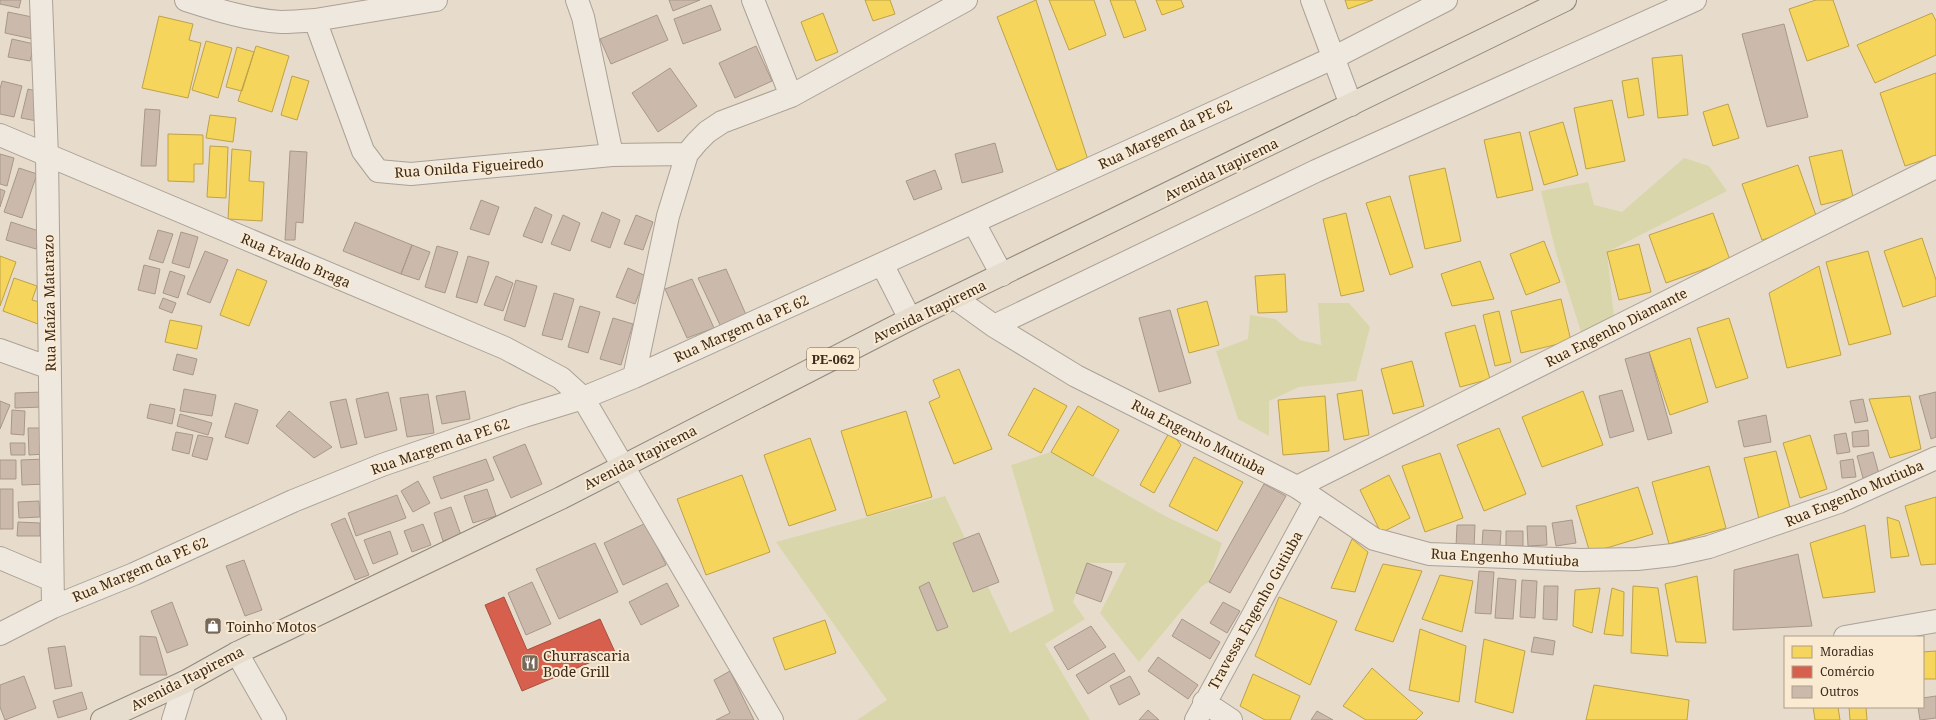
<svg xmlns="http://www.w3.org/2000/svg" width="1936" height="720" viewBox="0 0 1936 720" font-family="'Noto Serif',serif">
	<rect width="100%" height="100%" fill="#e7dccb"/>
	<path fill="#d9d6ac" d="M1684,158l25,8 18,25 -120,61 7,65 -32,18 -26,-82 -15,-62 47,-9 6,23 28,7z
		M1318,303h31l21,24 -14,54 -57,6 -30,14v35l-31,-17 -22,-68 32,-12 2,-24 25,4 25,21 21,5z
		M1051,452l114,64 57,27 -13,39 -7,4 -63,76 -39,-49 26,-50h-39l-14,39 12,17 -40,25 45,76h-233l30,-20 -111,-158 169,-46 65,137 44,-22 -43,-146z"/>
	<path fill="#f6d55c" stroke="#bea149" d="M865,0h25l5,14 -22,7z
		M1036,0l52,160 -31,10 -60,-153z
		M1049,0h45l12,35 -37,15z
		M1110,0h25l11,30 -22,8z
		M1156,0h25l3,7 -22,8z
		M1345,0h28l-25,9z
		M1816,0h17l16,46 -42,15 -18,-52z
		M823,13l15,39 -22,9 -15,-39z
		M1932,13l4,8v34l-61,28 -18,-38z
		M159,16l34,8 -4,16 12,3 -13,55 -46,-10z
		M206,41l26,7 -14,50 -26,-8z
		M256,46l33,10 -17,56 -34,-11z
		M237,47l17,5 -12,39 -16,-4z
		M1682,55l6,60 -30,3 -6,-60z
		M1936,73v83l-31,10 -25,-73z
		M292,76l17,5 -12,39 -16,-5z
		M1638,78l6,37 -16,3 -6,-37z
		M1612,100l13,61 -39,8 -12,-61z
		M1728,104l11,34 -26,8 -10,-34z
		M210,115l26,3 -3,24 -27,-4z
		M1563,122l15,53 -34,10 -15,-53z
		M1520,132l13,58 -36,8 -13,-58z
		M168,134l35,1v29h-9v18l-26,-1z
		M210,146l18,1 -2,51 -19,-1z
		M232,149l19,2 -2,30 15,1 -2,39 -34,-2z
		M1842,150l11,47 -32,8 -12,-48z
		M1798,165l20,56 -56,19 -20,-56z
		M1445,168l16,73 -36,8 -16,-73z
		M1390,196l23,71 -23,8 -24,-72z
		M1346,213l18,78 -23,5 -18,-77z
		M1713,213l17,47 -64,23 -17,-48z
		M1922,238l14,42v16l-33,11 -19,-56z
		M1544,241l16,41 -34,13 -16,-41z
		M1639,244l12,48 -32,8 -12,-48z
		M1868,251l23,83 -42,11 -23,-83z
		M0,256l16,6 -16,44z
		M1480,261l14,38 -42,7 -11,-32z
		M1819,266l22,89 -54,13 -18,-75z
		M237,269l30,12 -18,45 -29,-11z
		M1285,274l2,38 -29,1 -3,-37z
		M14,278l23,8 -5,14 11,3 -5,21 -35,-13z
		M1561,299l10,42 -50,12 -10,-42z
		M1207,301l12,44 -30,8 -12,-44z
		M1499,311l12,51 -16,4 -12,-51z
		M1729,318l19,60 -32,10 -19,-60z
		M170,320l32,6 -5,23 -32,-7z
		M1475,325l15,54 -30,8 -15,-54z
		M1690,338l18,64 -38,13 -21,-63z
		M1412,361l12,45 -31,8 -12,-45z
		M959,369l33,80 -38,15 -25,-62 11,-5 -7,-17z
		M1034,388l33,18 -26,47 -33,-18z
		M1362,390l7,45 -25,5 -7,-46z
		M1583,391l20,54 -61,22 -20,-50z
		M1325,396l4,55 -46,4 -5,-55z
		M1910,396l11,53 -31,9 -21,-59z
		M1078,406l41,24 -26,46 -42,-24z
		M906,411l26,86 -65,19 -26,-85z
		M1499,428l27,66 -42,17 -27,-66z
		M1170,431l11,14 -27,48 -14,-8z
		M1810,435l17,54 -27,9 -17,-55z
		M810,438l26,72 -47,16 -25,-71z
		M1776,451l15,61 -32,7 -15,-61z
		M1440,453l23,65 -38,14 -23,-66z
		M1194,457l49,25 -26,49 -48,-25z
		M1709,466l17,62 -57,16 -17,-62z
		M742,475l28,77 -64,23 -29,-76z
		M1389,475l21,43 -29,15 -21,-43z
		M1638,487l15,47 -63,19 -14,-47z
		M1936,497v67l-15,1 -16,-59z
		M1887,517l12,4 10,35 -18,2z
		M1865,525l10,67 -52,6 -13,-55z
		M1352,539l16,13 -13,40 -24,-4z
		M1383,564l39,7 -29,71 -38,-12z
		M1440,575l33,6 -11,51 -40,-13z
		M1697,576l9,67 -30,-1 -11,-58z
		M1633,586l25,2 10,68 -37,-3z
		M1600,588l-8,45 -19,-7 2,-36z
		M1612,588l12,4 -1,44 -19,-2z
		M1279,597l58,24 -27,64 -55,-29z
		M825,620l11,33 -51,17 -12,-32z
		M1420,629l46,17 -7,56 -50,-12z
		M1484,639l41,12 -12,62 -38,-11z
		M1936,651v28h-13v-27z
		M1372,668l51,45 -7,7h-50l-23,-14z
		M1253,674l47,22 -10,24h-25l-25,-14z
		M1594,685l95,15 -2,20h-101z
		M1813,707h25l2,13h-25z
		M1849,707h17l1,13h-17z"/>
	<path fill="#d6604d" stroke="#a8503e" d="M504,597l23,53 73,-31 15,33 -93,39 -37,-86z"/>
	<path fill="#cbbaac" stroke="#a7978a" d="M0,0h21l-2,8 -19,-4z
		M669,0h31l-27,11z
		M711,5l10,25 -38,14 -9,-25z
		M8,12l29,6 -4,21 -28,-6z
		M657,15l11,25 -57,24 -11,-25z
		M1784,24l24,93 -41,10 -25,-93z
		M12,39l22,5 -4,17 -22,-4z
		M756,46l16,35 -37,17 -16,-35z
		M670,68l27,38 -39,26 -26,-39z
		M2,81l20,5 -8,31 -14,-3v-25z
		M28,89l15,4 -6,28 -16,-3z
		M145,109l15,1 -4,56h-15z
		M995,143l8,29 -41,11 -7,-29z
		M290,151l17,1 -4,71 -7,-1 -1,18h-10z
		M0,154l14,4 -7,28 -7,-2z
		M19,168l18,6 -15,44 -18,-6z
		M935,170l7,19 -28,11 -8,-19z
		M0,189l5,2 -5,16z
		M481,200l18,7 -10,28 -19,-6z
		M535,207l17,8 -10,28 -19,-7z
		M602,212l18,8 -10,28 -19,-7z
		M563,215l17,8 -10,28 -19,-7z
		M636,215l17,7 -10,28 -19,-6z
		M11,222l31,10 -6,17 -30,-9z
		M355,222l57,23 -11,29 -58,-23z
		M158,230l15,4 -10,29 -14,-4z
		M181,232l17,5 -9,31 -17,-5z
		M412,245l18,7 -11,28 -18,-6z
		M437,246l21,6 -13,41 -20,-6z
		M205,251l23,9 -18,43 -23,-9z
		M468,256l21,6 -12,41 -21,-6z
		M144,265l16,4 -5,25 -17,-4z
		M628,268l18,8 -11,28 -19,-7z
		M726,269l21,48 -26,10 -23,-49z
		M170,271l15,5 -7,22 -15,-5z
		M496,276l17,7 -10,28 -19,-6z
		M692,279l22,49 -27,10 -22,-49z
		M516,280l21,6 -12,41 -21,-7z
		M554,293l20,6 -12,41 -20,-5z
		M163,298l13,5 -4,10 -13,-5z
		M580,306l20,6 -12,41 -20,-6z
		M1170,310l21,73 -32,9 -20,-74z
		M613,318l20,6 -12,41 -21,-6z
		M1649,352l23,81 -24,7 -23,-81z
		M177,354l20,5 -4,16 -20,-5z
		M184,389l32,6 -4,21 -32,-5z
		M1622,390l12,41 -24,7 -11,-42z
		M465,391l5,28 -28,5 -6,-28z
		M43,392v15l-28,1v-15z
		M388,392l9,38 -32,8 -9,-39z
		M1936,392v45l-5,2 -12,-43z
		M428,394l6,39 -27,4 -7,-39z
		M346,399l11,45 -16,4 -11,-46z
		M1863,399l5,22 -13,2 -5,-22z
		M0,401l10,4 -10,24z
		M235,403l23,7 -10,34 -23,-7z
		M150,404l25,5 -3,15 -25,-6z
		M12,410l13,1 -1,24 -13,-1z
		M289,411l43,36 -18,11 -38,-32z
		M180,414l32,9 -4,12 -31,-9z
		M1766,415l5,27 -27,5 -6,-26z
		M28,428h17v26l-16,1z
		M1868,430l1,16 -16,1 -1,-15z
		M176,432l17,3 -4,19 -17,-4z
		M1846,433l4,19 -13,2 -3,-19z
		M198,435l15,3 -6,22 -15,-4z
		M10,443h15v12h-14z
		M525,444l17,40 -31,14 -18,-41z
		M1873,452l6,22 -16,4 -6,-22z
		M45,459l1,25 -24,1 -1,-25z
		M486,459l8,21 -53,19 -8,-22z
		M1853,459l3,18 -14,1 -2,-17z
		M0,460h16v19h-16z
		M418,481l12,22 -17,9 -12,-21z
		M1264,484l22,12 -56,97 -21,-11z
		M0,489h13v40h-13z
		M487,489l9,27 -23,7 -9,-27z
		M397,495l9,23 -50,18 -8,-23z
		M39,501l1,16 -21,1 -1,-16z
		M451,507l10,28 -18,6 -9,-28z
		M345,518l24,57 -14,5 -24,-56z
		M1572,520l4,23 -20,3 -4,-23z
		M18,522l22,1v13h-23z
		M646,523l20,42 -43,20 -19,-42z
		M423,524l8,21 -19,7 -8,-21z
		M1457,525h18l-1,23 -18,-1z
		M1527,526h19l1,19 -19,1z
		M1483,530l18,1 -1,15 -18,-1z
		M390,531l8,23 -25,10 -9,-24z
		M1506,531h17v15h-17z
		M979,533l20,49 -26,10 -20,-49z
		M595,543l23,49 -59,27 -23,-50z
		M1798,554l14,72 -79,4 1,-60z
		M244,560l18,50 -17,6 -19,-50z
		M1087,563l25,9 -11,30 -25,-9z
		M1479,571l15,1 -3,42 -16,-1z
		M1498,578l18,2 -3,39 -18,-1z
		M1522,580l15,1 -2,37 -15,-1z
		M532,582l19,42 -25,11 -18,-42z
		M929,582l19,45 -11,4 -18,-44z
		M667,583l12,23 -38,19 -12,-23z
		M1544,586h14l-1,34 -14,-1z
		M172,602l16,43 -21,8 -16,-42z
		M1223,602l17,9 -13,22 -17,-10z
		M1182,619l38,23 -10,17 -38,-23z
		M1091,626l15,21 -38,23 -14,-23z
		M140,636l16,1 11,38h-27z
		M1534,637l21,4 -2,14 -22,-3z
		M65,646l7,40 -17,3 -7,-41z
		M1114,653l11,18 -37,23 -12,-19z
		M1158,657l40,28 -10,14 -40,-28z
		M730,671l24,49h-38l14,-7 -16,-33z
		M24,676l12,32 -31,12 -5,-13v-22z
		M1130,676l10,18 -21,11 -9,-19z
		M82,692l5,17 -29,9 -5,-17z
		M1936,696v22l-16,2 -2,-13h5v-9z
		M1148,710l11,10h-20z
		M1317,711l16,9h-22z"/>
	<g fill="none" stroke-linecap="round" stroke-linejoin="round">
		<defs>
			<path id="minor" d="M41,0l6,156 6,451
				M186,0c31,10 63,20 95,22 11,0 23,-1 34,-2l48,131 15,20 33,3 201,-19 75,-1
				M577,0l6,17 29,138
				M753,0l38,96
				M1312,0l39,105
				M315,20l121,-20
				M0,135l505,213 56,30 22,20 189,322
				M974,223l28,52
				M882,264l28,55
				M955,298l39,28 82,50 221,111 77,52 55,15 152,6 56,-1 36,-4 36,-8 130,-45 97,-44
				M994,326l322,-155 379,-171
				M0,350l50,18
				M634,377l34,-161 19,-62 10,-12 10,-10 15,-10 69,-26 175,-96
				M1297,487l639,-320
				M0,558l52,22
				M0,634l53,-27 81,-33 159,-73 89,-36 142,-49 59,-18 51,-21 699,-319 113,-58
				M1845,637l91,-16
				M237,653l38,67
				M1204,702l27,18
				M173,720l12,-38
				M1196,720l119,-219"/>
			<path id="major" d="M102,720l83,-38 52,-29 324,-155 349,-179 655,-319"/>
		</defs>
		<use href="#minor" stroke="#aca195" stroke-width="24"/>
		<use href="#major" stroke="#91877b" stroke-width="24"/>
		<use href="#minor" stroke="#eee8de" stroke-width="22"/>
		<use href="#major" stroke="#e6ddce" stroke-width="22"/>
	</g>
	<defs>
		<symbol id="shop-square" viewBox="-11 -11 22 22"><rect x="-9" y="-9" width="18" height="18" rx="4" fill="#776859" stroke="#f9ead1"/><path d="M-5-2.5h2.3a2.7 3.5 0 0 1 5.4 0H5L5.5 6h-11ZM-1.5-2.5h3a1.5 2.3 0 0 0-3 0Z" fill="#fff"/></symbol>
		<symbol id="restaurant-square" viewBox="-11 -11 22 22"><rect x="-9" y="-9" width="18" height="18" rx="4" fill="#776859" stroke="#f9ead1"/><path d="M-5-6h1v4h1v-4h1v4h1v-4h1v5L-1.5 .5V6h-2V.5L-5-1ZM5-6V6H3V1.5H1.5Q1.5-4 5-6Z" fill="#fff"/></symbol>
	</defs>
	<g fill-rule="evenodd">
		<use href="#shop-square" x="203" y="616" width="20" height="20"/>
		<use href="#restaurant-square" x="520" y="653" width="20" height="20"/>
	</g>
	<g text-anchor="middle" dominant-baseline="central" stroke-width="4" stroke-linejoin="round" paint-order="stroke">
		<rect fill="#f9ead1" stroke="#746352" stroke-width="1" x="807" y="348" width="52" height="22" rx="3"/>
		<g font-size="13" font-weight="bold" fill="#3b291c">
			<text x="833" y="359">PE-062</text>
		</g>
		<g font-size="14" fill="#3b291c" stroke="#f9ead1">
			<text transform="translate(1165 134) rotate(-25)">Rua Margem da PE 62</text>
			<text transform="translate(469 167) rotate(-4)">Rua Onilda Figueiredo</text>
			<text transform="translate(1221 169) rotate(-26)">Avenida Itapirema</text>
			<text transform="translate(296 260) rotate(23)">Rua Evaldo Braga</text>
			<text transform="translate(49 303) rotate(-91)">Rua Maíza Matarazo</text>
			<text transform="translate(929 311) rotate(-26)">Avenida Itapirema</text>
			<text transform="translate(1616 327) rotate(-27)">Rua Engenho Diamante</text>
			<text transform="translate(741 328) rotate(-24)">Rua Margem da PE 62</text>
			<text transform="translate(1199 437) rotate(27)">Rua Engenho Mutiuba</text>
			<text transform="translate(440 446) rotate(-19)">Rua Margem da PE 62</text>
			<text transform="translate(640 457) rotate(-27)">Avenida Itapirema</text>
			<text transform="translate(1854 493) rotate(-23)">Rua Engenho Mutiuba</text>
			<text transform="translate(1505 557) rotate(3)">Rua Engenho Mutiuba</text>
			<text transform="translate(140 569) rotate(-23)">Rua Margem da PE 62</text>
			<text transform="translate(1255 610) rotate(-61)">Travessa Engenho Gutiuba</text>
			<text transform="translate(187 678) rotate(-27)">Avenida Itapirema</text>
		</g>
		<g font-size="14" fill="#3b291c" stroke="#f9ead1" text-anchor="start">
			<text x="226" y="626">Toinho Motos</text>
			<text x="543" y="655">Churrascaria<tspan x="543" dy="16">Bode Grill</tspan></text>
		</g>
	</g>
	<rect x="1784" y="636" width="140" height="72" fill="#f9ead1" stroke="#ad9d89"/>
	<rect x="1792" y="646" width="20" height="12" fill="#f6d55c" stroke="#ad9d89"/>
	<text x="1820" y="656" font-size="12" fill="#3b291c">Moradias</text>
	<rect x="1792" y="666" width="20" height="12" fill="#d6604d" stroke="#ad9d89"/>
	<text x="1820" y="676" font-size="12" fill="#3b291c">Comércio</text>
	<rect x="1792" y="686" width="20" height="12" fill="#cbbaac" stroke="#ad9d89"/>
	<text x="1820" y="696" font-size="12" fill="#3b291c">Outros</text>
</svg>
